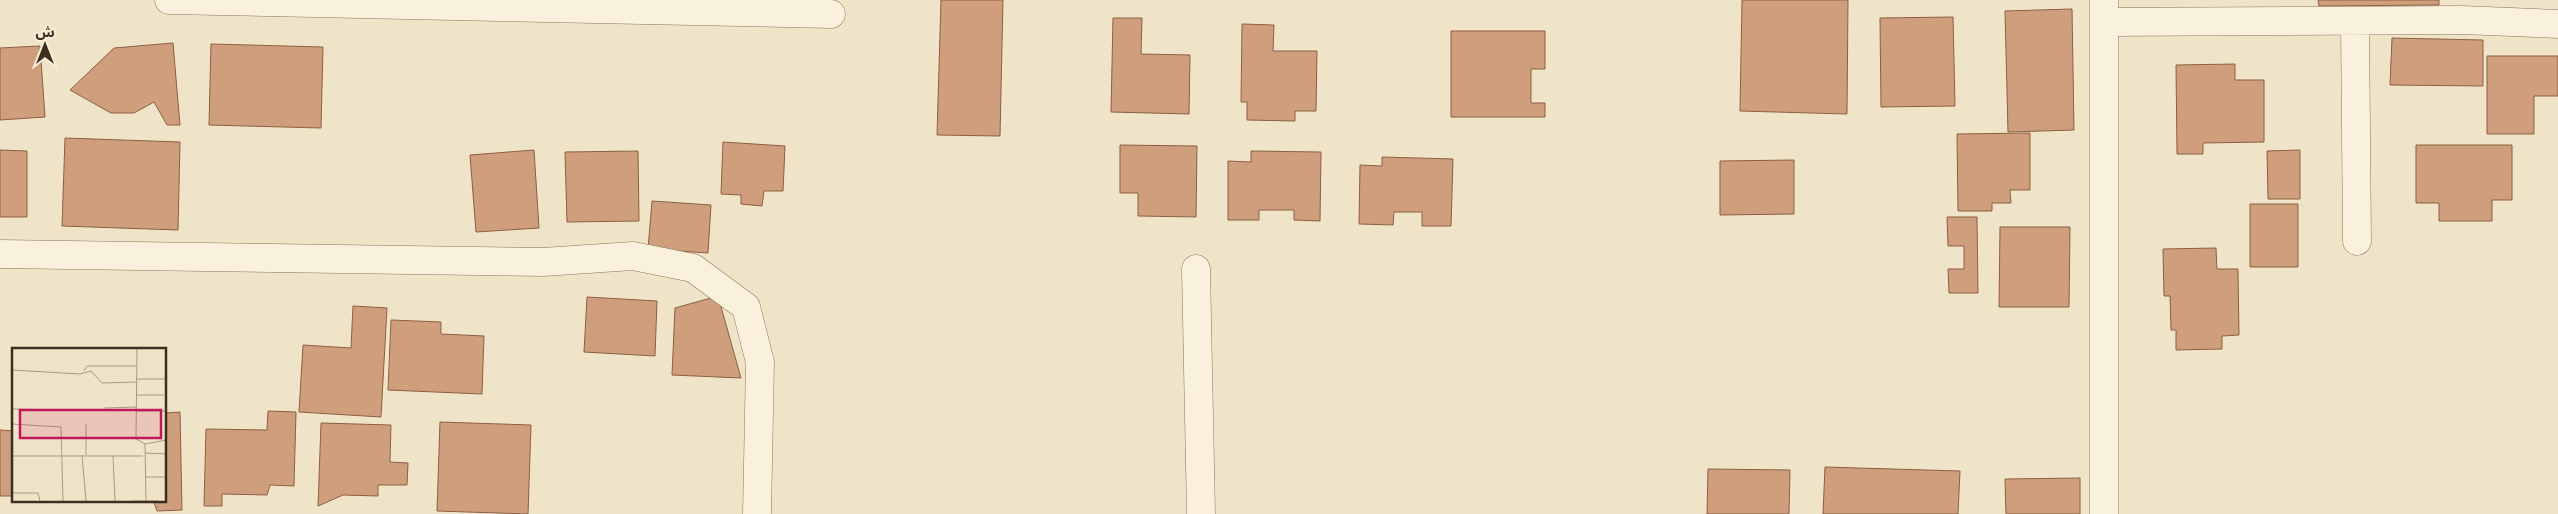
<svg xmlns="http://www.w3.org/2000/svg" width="2558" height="514" viewBox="0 0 2558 514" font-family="'Noto Serif','Noto Sans Arabic',serif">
	<rect width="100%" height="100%" fill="#f0e4c8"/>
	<path fill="#cf9f7d" stroke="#8d5f41" d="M941,0h62l-3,136 -63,-1z
		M1742,0h106l-1,114 -107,-3z
		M2318,0h121v5l-120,1z
		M2072,9l2,121 -66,2 -3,-121z
		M1953,17l2,89 -74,1 -1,-89z
		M1113,18h29l-1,36 49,1 -1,59 -78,-2z
		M1242,24l32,1 -1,26h44l-1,60h-21v10l-48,-1v-18h-6z
		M1451,31h94v38h-14v34h14v14h-94z
		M2392,38l91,2v46l-93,-1z
		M173,43l7,82h-13l-13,-23 -20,11h-23l-41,-23 44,-42z
		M211,44l112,3 -2,81 -112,-3z
		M40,46l5,71 -45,3v-72z
		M2487,56h71v40h-24v38h-47z
		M2235,64v16h29v62l-61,1v11h-26l-1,-89z
		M2030,133v57h-20l1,13h-19v8h-34l-1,-77z
		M65,138l115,4 -2,88 -116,-4z
		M723,142l62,4 -2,45h-19l-2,15 -21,-2v-9l-20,-1z
		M1120,145l77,1 -1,71 -58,-1v-23h-18z
		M2416,145h96v55h-20v21h-53v-18h-23z
		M0,150l27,1v66h-27z
		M534,150l5,78 -63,4 -6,-77z
		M2300,150v49h-32l-1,-48z
		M638,151l1,70 -72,1 -2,-70z
		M1251,151l70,1 -1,69 -26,-1v-10h-35v10h-31v-59l23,1z
		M1382,157l71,2 -2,67h-29v-14h-28l-1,13 -34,-1 1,-59 22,1z
		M1794,160v54l-74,1v-54z
		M652,201l59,4 -3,48 -60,-4z
		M2250,204h48v63h-48z
		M1947,217h30l1,76h-29l-1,-24h16v-23h-16z
		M2000,227h70l-1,80h-70z
		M2216,248l1,21h21l1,66 -17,1v13l-46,1v-20h-5l-1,-34h-6l-1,-47z
		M718,296l23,82 -69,-3 3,-67z
		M587,297l70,4 -2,55 -71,-4z
		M353,306l34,2 -6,109 -82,-5 4,-67 48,3z
		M391,320l50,2v12l43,2 -2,58 -94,-4z
		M268,411l28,1 -2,74 -24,-1 -3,10 -45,-1v12h-18l2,-77 61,1z
		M180,412l2,98 -25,1 -4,-11h12v-87z
		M440,422l91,3 -3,89 -91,-3z
		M321,423l70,2 -1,37 18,1 -1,22h-29v11l-35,-1 -25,11z
		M0,430l14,1v65h-14z
		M1825,467l135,4 -2,43h-135z
		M1708,469l82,1 -1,44h-82z
		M2080,478v36h-74l-1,-35z"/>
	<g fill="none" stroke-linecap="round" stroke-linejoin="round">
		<defs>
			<path id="street" d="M169,0l662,14
				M2355,21l2,220
				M2105,22l357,-2 96,4
				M0,254l543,8 90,-6 60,12 53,39 14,55 -3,152
				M1196,269l5,245
				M2104,514v-514"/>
		</defs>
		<use href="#street" stroke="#8d765c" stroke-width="29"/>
		<use href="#street" stroke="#faf1dc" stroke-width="28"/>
	</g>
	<g transform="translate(12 348)">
		<rect width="154" height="154" fill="#f0e4c8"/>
		<path fill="none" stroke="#a89b85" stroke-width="1" d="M125,0l-1,91 9,5 1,57M0,22l68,4 11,-3 11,12 34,-1M72,23l3,-5h49M124,31h30M124,47h28M92,60l32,-1M0,61l54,1M124,63h30M0,76l49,3 2,74M74,76v31M133,96l21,-4M133,105l21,1M70,107l4,46M0,108h131M101,108l2,45M134,129h20M0,145h26l2,8M121,153h25"/>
		<path fill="#c2185b" fill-opacity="0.15" stroke="#c2185b" stroke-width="2.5" d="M8,62h141v28h-141z"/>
		<rect width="154" height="154" fill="none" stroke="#3d2e20" stroke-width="2.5"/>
	</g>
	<g transform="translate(45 45)" stroke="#f7eed8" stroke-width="4" paint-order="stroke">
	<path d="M0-4L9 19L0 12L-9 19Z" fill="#3d2e20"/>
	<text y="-8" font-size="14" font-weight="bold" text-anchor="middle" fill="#3d2e20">ش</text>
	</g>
</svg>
